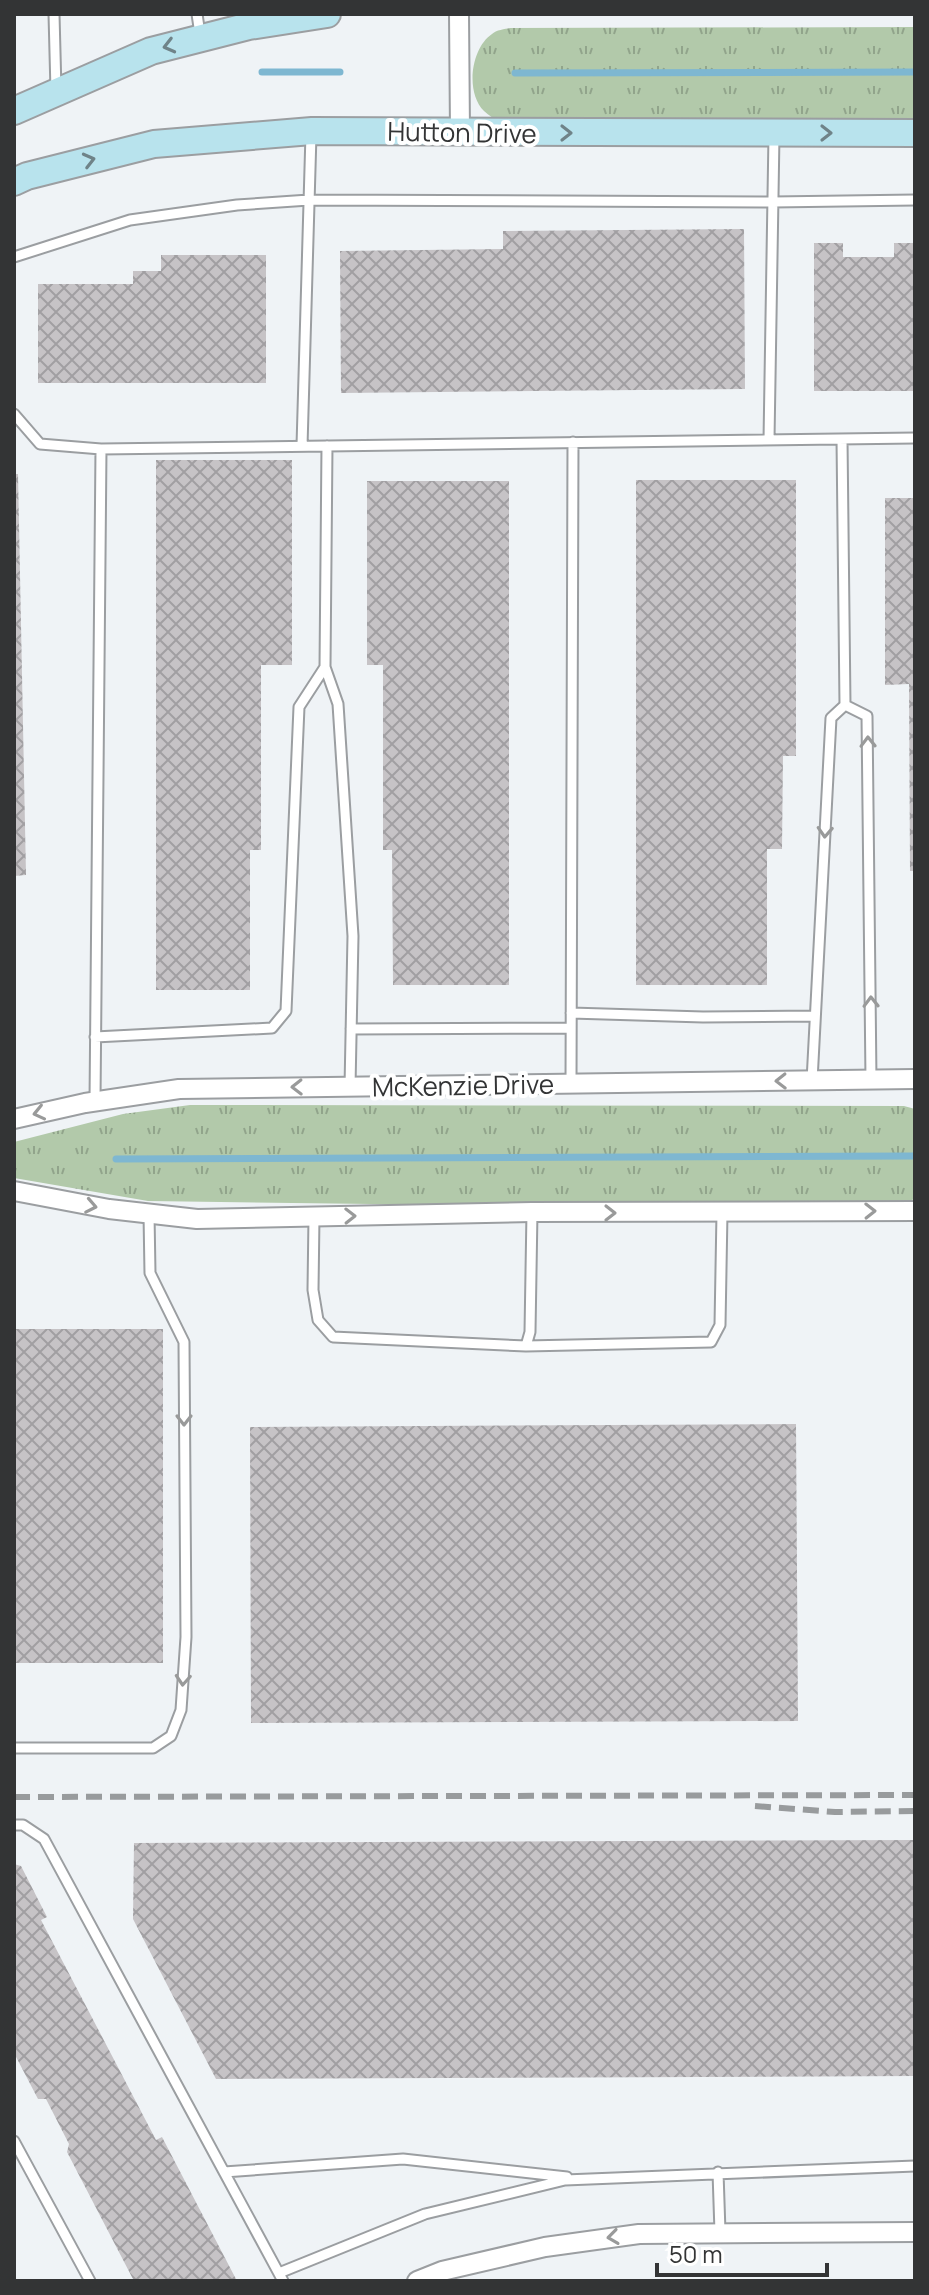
<svg xmlns="http://www.w3.org/2000/svg" width="929" height="2295" viewBox="0 0 929 2295" font-family="Manrope,sans-serif">
	<defs>
		<pattern id="grass-tufts" width="24" height="20" patternUnits="userSpaceOnUse" patternTransform="scale(2)"><rect width="24" height="20" fill="#b2c9aa"/><path d="M3 7l-1-3M5 7V3M7 7l1-3M15 17l-1-3M17 17v-4M19 17l1-3" fill="none" stroke="#91a48b"/></pattern>
		<pattern id="building-cross-hatch" width="8" height="8" patternUnits="userSpaceOnUse" patternTransform="scale(2)"><rect width="8" height="8" fill="#c6c3c6"/><path d="M0 0l8 8M0 8l8-8" fill="none" stroke="#a19fa2"/></pattern>
	</defs>
	<rect width="100%" height="100%" fill="#eff3f6"/>
	<path fill="url(#grass-tufts)" d="M915,27v96h-415c-5,-4 -12,-8 -16,-12 -19,-19 -13,-63 8,-77 4,-4 13,-5 18,-6z
		M190,1105l714,1 11,3v90l-13,4 -453,2 -301,-4 -134,-23v-36l109,-28z"/>
	<g fill="none" stroke-linecap="round" stroke-linejoin="round">
		<path stroke="#7eb7d1" stroke-width="7" d="M262,72h78
			M515,73l400,-1
			M116,1159l799,-3"/>
	</g>
	<path fill="url(#building-cross-hatch)" d="M744,229l1,160 -404,4 -1,-142 163,-2v-18z
		M814,243h29v14h51v-14h21v148h-101z
		M161,255h105v128h-228v-99h95v-13h28z
		M156,460h136v205h-31v185h-11v140h-94z
		M14,474h4l8,401 -12,1z
		M636,480h160v276h-13l-1,93h-15v136h-131z
		M367,481h142v504h-116l-1,-135h-9v-185h-16z
		M885,498h30v373h-5l-1,-187 -24,1z
		M14,1329h149v334h-149z
		M796,1424l2,297 -547,2 -1,-296z
		M915,1840v236l-699,3 -83,-160 1,-76z
		M14,1864l7,2 26,51 -6,3 115,220 6,-3 75,144h-103l-67,-129 2,-8 -23,-45h-8l-24,-46z"/>
	<g fill="none" stroke-linecap="round" stroke-linejoin="round">
		<defs>
			<path id="lane" d="M54,14l2,77
				M197,14l3,20
				M14,257l116,-37 107,-15 72,-5 464,2 142,-2
				M14,414l26,30 61,5
				M769,440l5,-305
				M302,446l9,-312
				M327,446l-2,221 13,37 15,232 -3,151
				M845,705l22,11 4,364
				M571,1013l132,4 112,-1
				M351,1029l220,-1
				M95,1037l177,-9 14,-17 13,-304 26,-40
				M812,1081l19,-363 14,-13 -3,-266
				M571,1084l2,-642
				M95,1101l6,-652 814,-11
				M314,1217l-1,73 5,30 15,17 193,9 4,-14 2,-120
				M526,1346l185,-4 9,-17 2,-112
				M14,1748h139l18,-12 10,-26 5,-73 -2,-295 -34,-69 -1,-59
				M14,1825h9l21,14 239,442
				M14,2141l76,140
				M224,2172l179,-13 164,18
				M718,2172l2,60
				M279,2273l146,-59 140,-34 350,-14"/>
			<path id="street" d="M459,14l1,118
				M14,1119l71,-16 94,-14 736,-10
				M14,1191l95,18 88,10 335,-7 383,-1
				M417,2281l25,-10 103,-24 94,-13 276,-2"/>
			<path id="secondary" d="M14,111l137,-60 98,-25 78,-12
				M14,182l13,-6 127,-32 158,-13 603,2"/>
		</defs>
		<use href="#lane" stroke="#9b9ea1" stroke-width="13"/>
		<use href="#street" stroke="#9b9ea1" stroke-width="22"/>
		<use href="#secondary" stroke="#9b9ea1" stroke-width="30"/>
		<use href="#lane" stroke="#fff" stroke-width="9"/>
		<use href="#street" stroke="#fff" stroke-width="18"/>
		<use href="#secondary" stroke="#b8e3ed" stroke-width="26"/>
		<path stroke="#989b9d" stroke-width="6" stroke-dasharray="16 8" stroke-linecap="butt" d="M14,1797l901,-2
			M755,1806l80,6 80,-1"/>
	</g>
	<defs><path id="oneway-chevron" d="M-2-3.5L2.5 0L-2 3.5" fill="none" stroke-width="1.6" stroke-linecap="round" stroke-linejoin="round" transform="scale(2)"/></defs>
	<g stroke="#6f8388">
		<use href="#oneway-chevron" transform="translate(169 46) rotate(166)"/>
		<use href="#oneway-chevron" transform="translate(566 133)"/>
		<use href="#oneway-chevron" transform="translate(826 133)"/>
		<use href="#oneway-chevron" transform="translate(89 160) rotate(-14)"/>
	</g>
	<g stroke="#999a9a">
		<use href="#oneway-chevron" transform="translate(868 742) rotate(-91)"/>
		<use href="#oneway-chevron" transform="translate(825 832) rotate(93)"/>
		<use href="#oneway-chevron" transform="translate(871 1002) rotate(-91)"/>
		<use href="#oneway-chevron" transform="translate(781 1081) rotate(179)"/>
		<use href="#oneway-chevron" transform="translate(297 1087) rotate(179)"/>
		<use href="#oneway-chevron" transform="translate(39 1113) rotate(167)"/>
		<use href="#oneway-chevron" transform="translate(91 1206) rotate(11)"/>
		<use href="#oneway-chevron" transform="translate(870 1211) rotate(-1)"/>
		<use href="#oneway-chevron" transform="translate(610 1213)"/>
		<use href="#oneway-chevron" transform="translate(350 1216) rotate(-1)"/>
		<use href="#oneway-chevron" transform="translate(184 1420) rotate(90)"/>
		<use href="#oneway-chevron" transform="translate(183 1680) rotate(94)"/>
		<use href="#oneway-chevron" transform="translate(613 2237) rotate(172)"/>
	</g>
	<g text-anchor="middle" dominant-baseline="central" stroke-width="8" stroke-linejoin="round" paint-order="stroke">
		<g font-size="26" fill="#333435" stroke="#fff">
			<text transform="translate(462 132) rotate(1)">Hutton Drive</text>
			<text transform="translate(463 1085) rotate(-1)">McKenzie Drive</text>
		</g>
	</g>
	<rect width="929" height="2295" fill="none" stroke="#333435" stroke-width="32"/>
	<path d="M657 2263v12h170v-12" fill="none" stroke="#333435" stroke-width="4"/>
	<text x="669" y="2263" font-size="24" fill="#333435" stroke="#ffffff" stroke-width="6" paint-order="stroke">50 m</text>
</svg>
